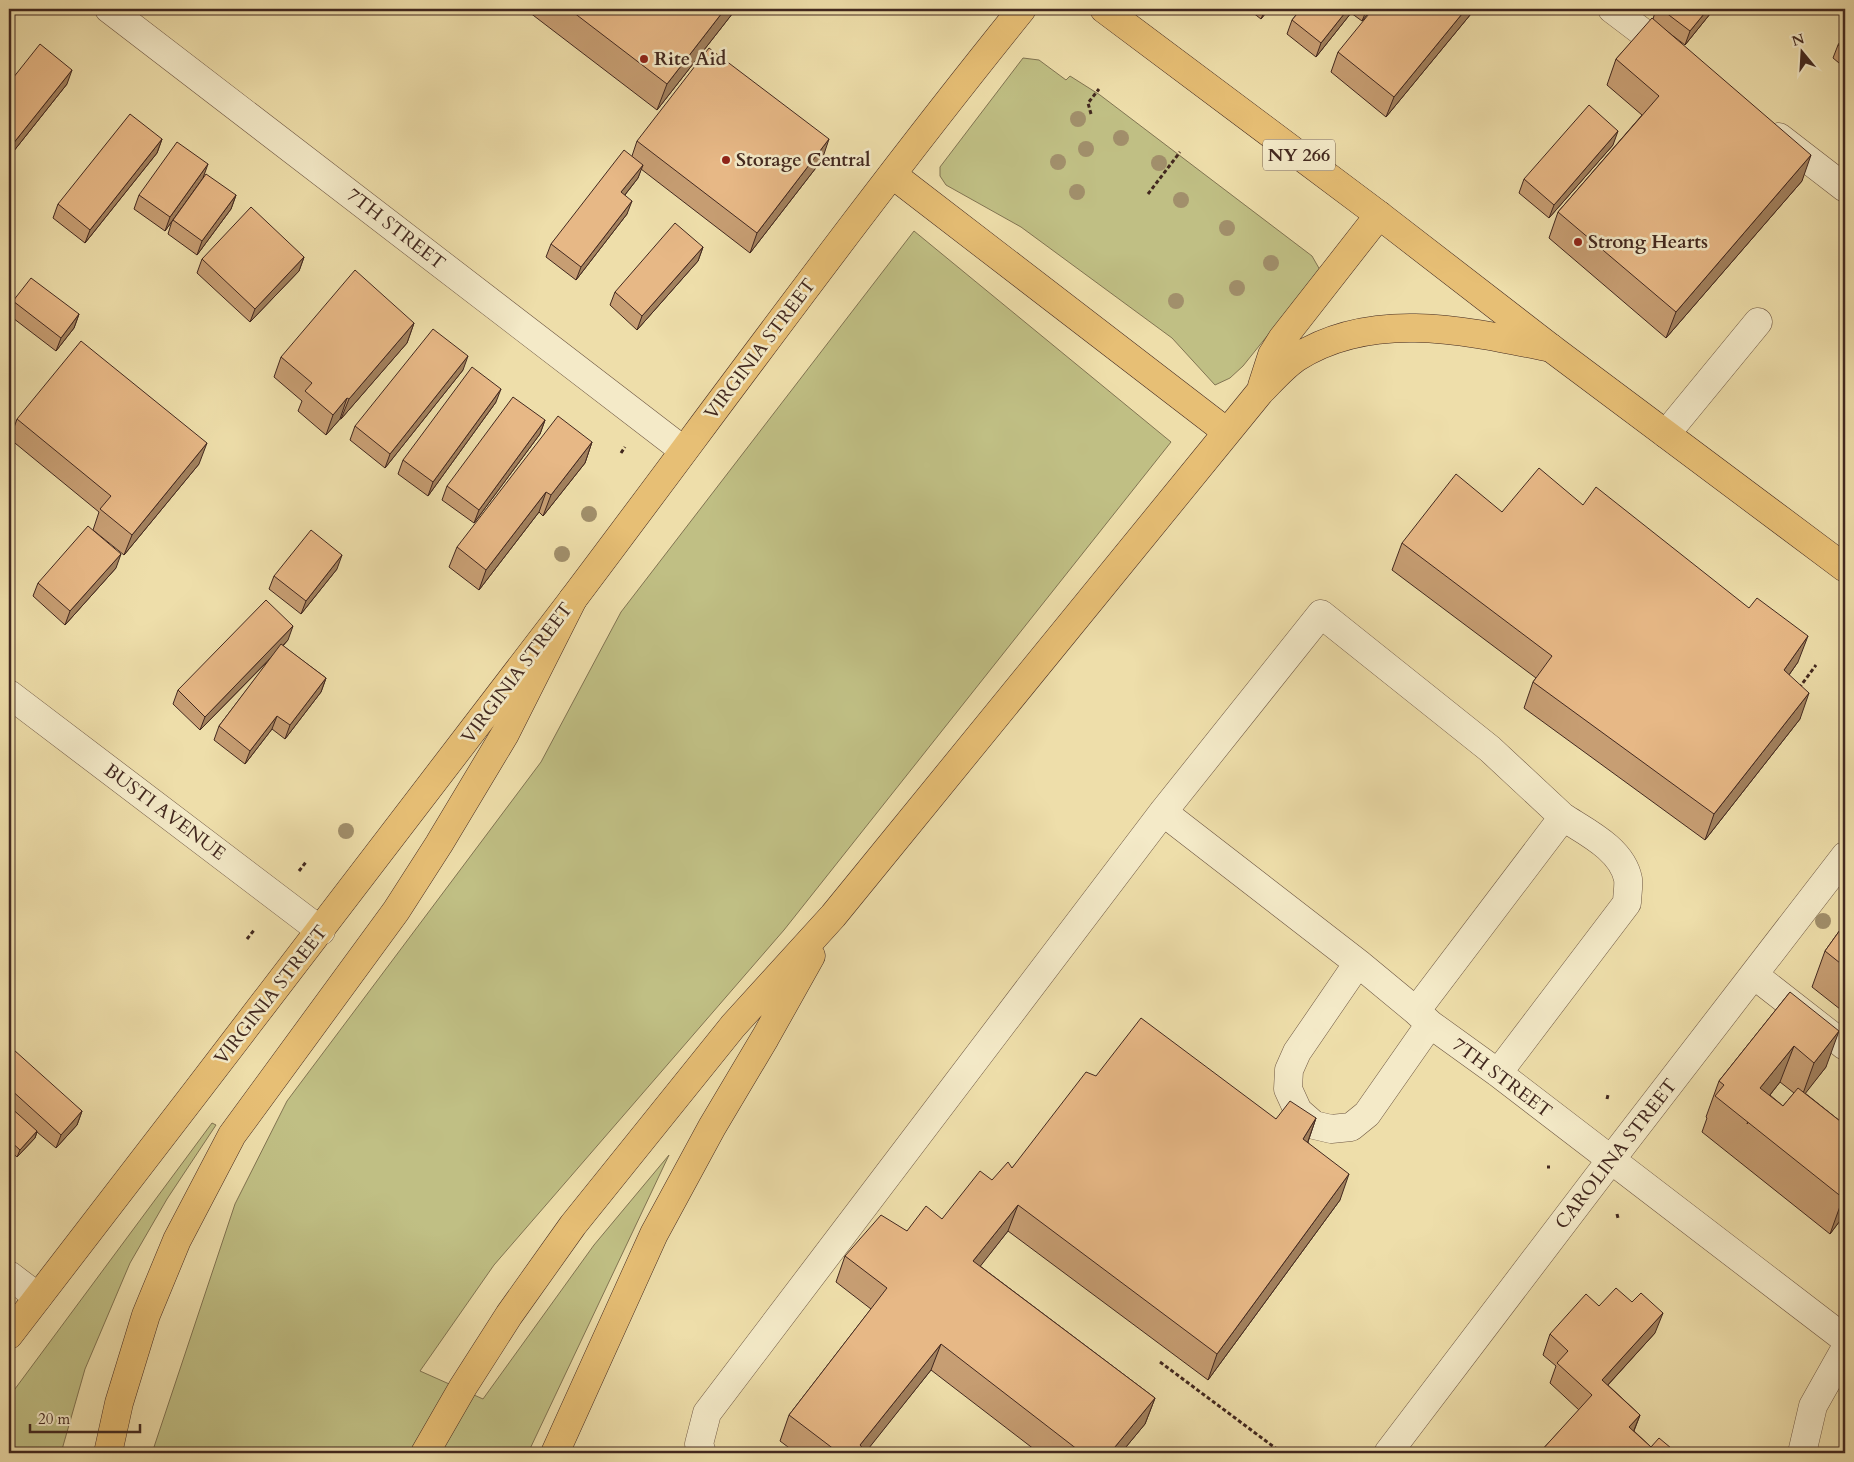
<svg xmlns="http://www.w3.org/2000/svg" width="1854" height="1462" viewBox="0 0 1854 1462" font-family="Cardo,serif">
	<rect width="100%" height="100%" fill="#eedeaa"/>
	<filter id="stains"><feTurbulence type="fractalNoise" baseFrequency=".004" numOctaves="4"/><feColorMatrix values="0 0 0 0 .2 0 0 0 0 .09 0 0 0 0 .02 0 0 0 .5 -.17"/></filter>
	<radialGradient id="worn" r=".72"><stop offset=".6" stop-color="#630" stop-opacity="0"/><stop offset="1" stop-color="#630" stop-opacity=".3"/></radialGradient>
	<path fill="#c0bf84" stroke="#817452" d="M1023,58l16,2 27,20 4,-4 30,19 212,161 8,14 -77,96 -13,12 -15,7 -43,-47 -151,-111 -75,-42 -6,-9v-9z
		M914,231l257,211 -387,488 -290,335 -74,106 63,28 111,-154 75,-90 -141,298h-376l83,-249 52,-103 254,-339 80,-150z
		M212,1123l4,2 -49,74 -37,64 -45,106 -24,84h-52v-56z"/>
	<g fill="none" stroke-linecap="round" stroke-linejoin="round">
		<defs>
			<path id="minor" d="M109,9l574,441
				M1612,9l58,44
				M1779,137l66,51
				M1666,434l92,-112
				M9,694l312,237
				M1163,812l195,151 58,48 14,13 68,49 347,266
				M1358,963l-61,89 -8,18 -1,19 10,22 16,14 17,4 20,-2 16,-13 63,-90
				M1754,975l91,71
				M1416,1011l147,-194c23,15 59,32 65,62 1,7 -1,17 -1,24l-129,170
				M9,1275l29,22
				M702,1453l-3,-9 8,-31 456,-601 158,-198 169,135 73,68
				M1388,1453l222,-292 235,-305
				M1802,1453l11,-47 32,-57"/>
			<path id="major" d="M1104,9l275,206 172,133 294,220
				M9,1335c187,-244 376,-487 561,-732 150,-199 296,-401 452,-594"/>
			<path id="highway" d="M893,175l334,257
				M1262,386l10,-31 10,-16 97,-124
				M108,1453l11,-50 27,-88 31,-75 55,-105 164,-224 43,-67 66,-110 68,-135
				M425,1453l38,-66 46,-72 64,-90 160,-199 100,-110 427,-524c11,-11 23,-25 36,-34 77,-49 171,-27 255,-10
				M555,1453l99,-219 58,-107 53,-89 46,-82"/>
		</defs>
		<use href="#minor" stroke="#6d5642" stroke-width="29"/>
		<use href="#major" stroke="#42281f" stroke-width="29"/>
		<use href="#highway" stroke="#42281f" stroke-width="29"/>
		<path stroke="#42281f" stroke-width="3" stroke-dasharray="4 2.5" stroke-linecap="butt" d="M1091,114l-3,-11 11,-14
			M1148,194l32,-42
			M621,453l4,-6
			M1799,688l17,-23
			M299,871l7,-9
			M247,939l8,-10
			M1607,1099l1,-4
			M1547,1167h3
			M1617,1214l1,4
			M1160,1362l122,91"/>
		<use href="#minor" stroke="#f4eac8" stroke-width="28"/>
		<use href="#major" stroke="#e7bf75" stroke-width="28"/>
		<use href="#highway" stroke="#e7bf75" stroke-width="28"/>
	</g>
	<g fill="#a18f6b">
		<circle cx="1078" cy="119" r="8"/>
		<circle cx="1121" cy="138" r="8"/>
		<circle cx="1086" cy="149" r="8"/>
		<circle cx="1058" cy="162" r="8"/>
		<circle cx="1159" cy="163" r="8"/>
		<circle cx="1077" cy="192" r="8"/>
		<circle cx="1181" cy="200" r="8"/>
		<circle cx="1227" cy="228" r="8"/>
		<circle cx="1271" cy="263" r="8"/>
		<circle cx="1237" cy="288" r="8"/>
		<circle cx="1176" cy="301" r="8"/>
		<circle cx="589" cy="514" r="8"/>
		<circle cx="562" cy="554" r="8"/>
		<circle cx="346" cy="831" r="8"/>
		<circle cx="1823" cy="921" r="8"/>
	</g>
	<path fill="#c79e73" stroke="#42281f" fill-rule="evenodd" d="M525,9h211l-79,101z
		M1248,9h21l-8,10z
		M1301,9h71l-10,12 -11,-8 -35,44 -29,-23 5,-14z
		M1475,9l-89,108 -55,-45 7,-20z
		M1656,9h58l-29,36 -21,-16 138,152 -136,157 -117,-100 9,-26 84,-97 -35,-30 9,-26 37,-40z
		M1845,35v33l-12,-10 5,-13z
		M9,83l58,1 -58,73z
		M162,139l-5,14 -72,90 -32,-25 5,-14z
		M637,141l185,19 -72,93 -109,-84 -3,9 -13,17 2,19 -51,66 -30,-23 5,-13 81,-88z
		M1613,145l-64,73 -30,-25 5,-14z
		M203,178l-23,32 56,-15 -5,14 -34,46 -29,-21 4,-13 -7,10 -31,-22 5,-14z
		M703,247l-5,14 -61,69 -27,-25 5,-13z
		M304,257l-5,14 -49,51 -53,-49 5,-14z
		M13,301l66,13 -5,14 -18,23 -47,-36v-3z
		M414,323l-7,20 -66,76h-1l-14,16 -28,-24 4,-10 -28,-24 7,-20z
		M463,370l-78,98 -35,-28 5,-14z
		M496,402l-68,94 -30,-22 5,-14z
		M17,419l182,45 -75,91 -31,-25 6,-18 -89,-73z
		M545,420l-5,14 -66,89 -32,-23 5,-14z
		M592,442l-7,21 -42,53 -4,-4 -60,78 -30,-23 8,-20z
		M1583,505l215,157 -9,13 11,44 -95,121 -181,-132 9,-26 3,-4 -144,-108 10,-27 100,-31z
		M116,568l-51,57 -32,-29 5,-13z
		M337,569l-36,45 -32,-25 5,-13z
		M288,640l-5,6 43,32 -5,14 -36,47 -13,-10 -27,35 -31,-24 5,-14 52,-68 -71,72 -27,-26 5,-14z
		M1845,923v90l-33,-26 13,-36z
		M1790,992l36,75 -21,26 40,32v89l-15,20 -128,-102 5,-14 -1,-1 13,-36zM1780,1082l14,11 -11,13 -13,-11z
		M9,1056l73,55 -5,14 -21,23 -19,-16 -2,6 -18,19 -8,-7z
		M1096,1076l180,43 40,-1 -8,24 32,58 -132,180 -200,-149 -28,35 175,132 -10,26 -24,29h-82l-108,-83 -65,81v2h-70l-16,-12 9,-26 82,-106 -35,-27 9,-26 62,-25 35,-12 50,-39 20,-12z
		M1599,1306l56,27 -47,52 32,30 -6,16 17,16 26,6h-137l1,-2 38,-41 -29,-27 6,-17 -13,-11 7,-21z"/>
	<path fill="#a2815e" stroke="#42281f" d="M725,9h11l-79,101 10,-26z
		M1266,9h3l-8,10 3,-7z
		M1348,9h4l-1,4 -35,44 5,-14z
		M1367,9h5l-10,12z
		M1466,9h9l-89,108 8,-20z
		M1708,9h6l-29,36 5,-14z
		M72,70l-5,14 -58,73v-3l3,-9z
		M1618,131l-5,14 -64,73 5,-13z
		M162,139l-5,14 -72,90 5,-13z
		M829,139l-7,21 -72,93 7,-20z
		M1811,155l-9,26 -136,157 10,-26z
		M208,164l-5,14 -38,53 5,-14z
		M643,165l-5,13 -22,28 5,-14z
		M236,195l-5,14 -34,46 5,-14z
		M632,201l-5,13 -51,66 5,-13z
		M703,247l-5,14 -61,69 5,-14z
		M304,257l-5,14 -49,51 5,-13z
		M79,314l-5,14 -18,23 5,-13z
		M414,323l-7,20 -66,76 8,-20z
		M468,356l-5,14 -78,98 5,-14z
		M501,389l-5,13 -68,94 5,-14z
		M347,398l-7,21 -14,16 7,-20z
		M545,420l-5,14 -66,89 5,-13z
		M592,442l-7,21 -42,53 8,-21z
		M207,443l-8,21 -75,91 8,-20z
		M546,492l-7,20 -60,78 7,-20z
		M121,554l-5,14 -51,57 5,-14z
		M342,555l-5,14 -36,45 5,-13z
		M293,626l-5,14 -88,90 5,-13z
		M1808,636l-10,26 -24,34 10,-26z
		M326,678l-5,14 -36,47 5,-14z
		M1809,693l-9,26 -95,121 9,-26z
		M277,716l-5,13 -27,35 5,-13z
		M1839,1031l-13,36 -25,32 13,-36z
		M1794,1046l-14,36 -33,42 13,-36z
		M82,1111l-5,14 -21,23 5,-13z
		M1316,1118l-9,26 -4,-5z
		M37,1131l-2,7 -18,19 3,-7z
		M1349,1174l-9,26 -132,180 9,-26z
		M1845,1195v19l-15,20 13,-36z
		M1018,1205l-10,26 -44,56 9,-26z
		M1663,1313l-8,20 -61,67 8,-20z
		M941,1344l-10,26 -66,83 -5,-8z
		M1155,1398l-10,26 -24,29h-11z
		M1640,1415l-8,20 -3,-8z"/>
	<path fill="#e7b886" stroke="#42281f" d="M569,9h156l-58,75z
		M1260,9h6l-2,3z
		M1301,9h47l-27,34 -29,-23z
		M1373,9h93l-72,88 -56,-45z
		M1661,9h47l-18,22z
		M1652,18l159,137 -135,157 -118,-100 101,-116 -43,-37z
		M1845,35v15l-7,-5z
		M40,44l32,26 -60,75 -3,-3v-59z
		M709,48l120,91 -72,94 -120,-92z
		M1589,105l29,26 -64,74 -30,-26z
		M130,114l32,25 -72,91 -32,-26z
		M177,142l31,22 -38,53 -31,-22z
		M624,150l19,15 -22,27 11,9 -51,66 -30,-23z
		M206,174l30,21 -34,46 -29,-21z
		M251,207l53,50 -49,52 -53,-50z
		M675,223l28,24 -61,69 -27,-24z
		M355,270l59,53 -65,76 -2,-1 -14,17 -28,-24 7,-8 -31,-26z
		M31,278l48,36 -18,24 -48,-37z
		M433,329l35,27 -78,98 -35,-28z
		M81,341l126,102 -75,92 -32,-26 11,-13 -94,-77z
		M472,367l29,22 -68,93 -30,-22z
		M513,397l32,23 -66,90 -32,-24z
		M9,414l3,2 -3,5z
		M558,416l34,26 -41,53 -5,-3 -60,78 -29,-23z
		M1539,468l44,37 13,-18 153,121 8,-10 51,38 -24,34 25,23 -95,121 -181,-132 19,-26 -150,-113 54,-69 46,38z
		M88,526l33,28 -51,57 -32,-28z
		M311,530l31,25 -36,46 -32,-25z
		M266,600l27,26 -88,91 -27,-27z
		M281,644l45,34 -36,47 -13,-9 -27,35 -31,-25z
		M1845,923v44l-20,-16z
		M1790,992l49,39 -25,32 -20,-17 -34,42 23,18 15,-18 47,37v70l-2,3 -128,-102 9,-11 -5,-4z
		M1141,1018l135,101 14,-18 26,17 -13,21 46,35 -132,180 -199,-149 -45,56 182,137 -45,55h-28l-141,-109 -81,101 6,7 -1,1h-26l-50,-38 98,-127 -42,-32 36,-41 26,16 19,-25 16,13 38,-48 12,9 16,-18 4,6 74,-96 10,4z
		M14,1050l68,61 -21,24 -52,-47v-32z
		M9,1106l28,25 -17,19 -11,-10z
		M1616,1288l16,14 9,-9 22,20 -61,67 38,35 -11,12 22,20 8,-9 18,15h-133l-3,-2 51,-56 -35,-32 11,-12 -18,-17 36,-40 13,12z"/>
	<g fill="#8f2418" stroke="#f4eac8" stroke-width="2">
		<circle cx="644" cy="59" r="5"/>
		<circle cx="726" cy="160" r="5"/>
		<circle cx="1578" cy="242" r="5"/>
	</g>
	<g text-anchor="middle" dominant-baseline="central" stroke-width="5" stroke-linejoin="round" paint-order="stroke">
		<rect fill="#f4eac8" stroke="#776252" stroke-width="1" x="1263" y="139.5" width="72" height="31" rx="4"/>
		<g font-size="18" font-weight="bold" fill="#42281f">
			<text x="1299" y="155">NY 266</text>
		</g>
		<g font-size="19" font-weight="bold" fill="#42281f" stroke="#f4eac8" text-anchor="start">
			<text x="654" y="59">Rite Aid</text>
			<text x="736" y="160">Storage Central</text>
			<text x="1588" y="242">Strong Hearts</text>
		</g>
		<g font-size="19" fill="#42281f" stroke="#f4eac8">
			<text transform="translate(396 229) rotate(38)">7TH STREET</text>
			<text transform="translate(760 349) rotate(-53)">VIRGINIA STREET</text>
			<text transform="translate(517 673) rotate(-53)">VIRGINIA STREET</text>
			<text transform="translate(165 812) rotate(37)">BUSTI AVENUE</text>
			<text transform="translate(271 995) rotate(-52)">VIRGINIA STREET</text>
			<text transform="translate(1502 1078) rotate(37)">7TH STREET</text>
			<text transform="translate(1616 1154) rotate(-52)">CAROLINA STREET</text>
		</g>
	</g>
	<rect width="1854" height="1462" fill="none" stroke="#eedeaa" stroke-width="30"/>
	<rect x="10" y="10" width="1834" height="1442" fill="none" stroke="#42281f" stroke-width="2.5"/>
	<rect x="15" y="15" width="1824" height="1432" fill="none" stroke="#42281f"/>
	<g transform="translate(1802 52) rotate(342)" stroke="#f4eac8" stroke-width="4" paint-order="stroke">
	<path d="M0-4L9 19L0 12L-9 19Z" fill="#42281f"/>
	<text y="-8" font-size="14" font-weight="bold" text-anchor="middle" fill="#42281f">N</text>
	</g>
	<path d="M30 1424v8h110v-8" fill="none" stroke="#42281f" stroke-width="2.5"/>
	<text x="38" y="1424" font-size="15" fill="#42281f" stroke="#f4eac8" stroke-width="4" paint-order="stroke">20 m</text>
	<rect width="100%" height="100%" filter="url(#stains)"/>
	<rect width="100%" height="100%" fill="url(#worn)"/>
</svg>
